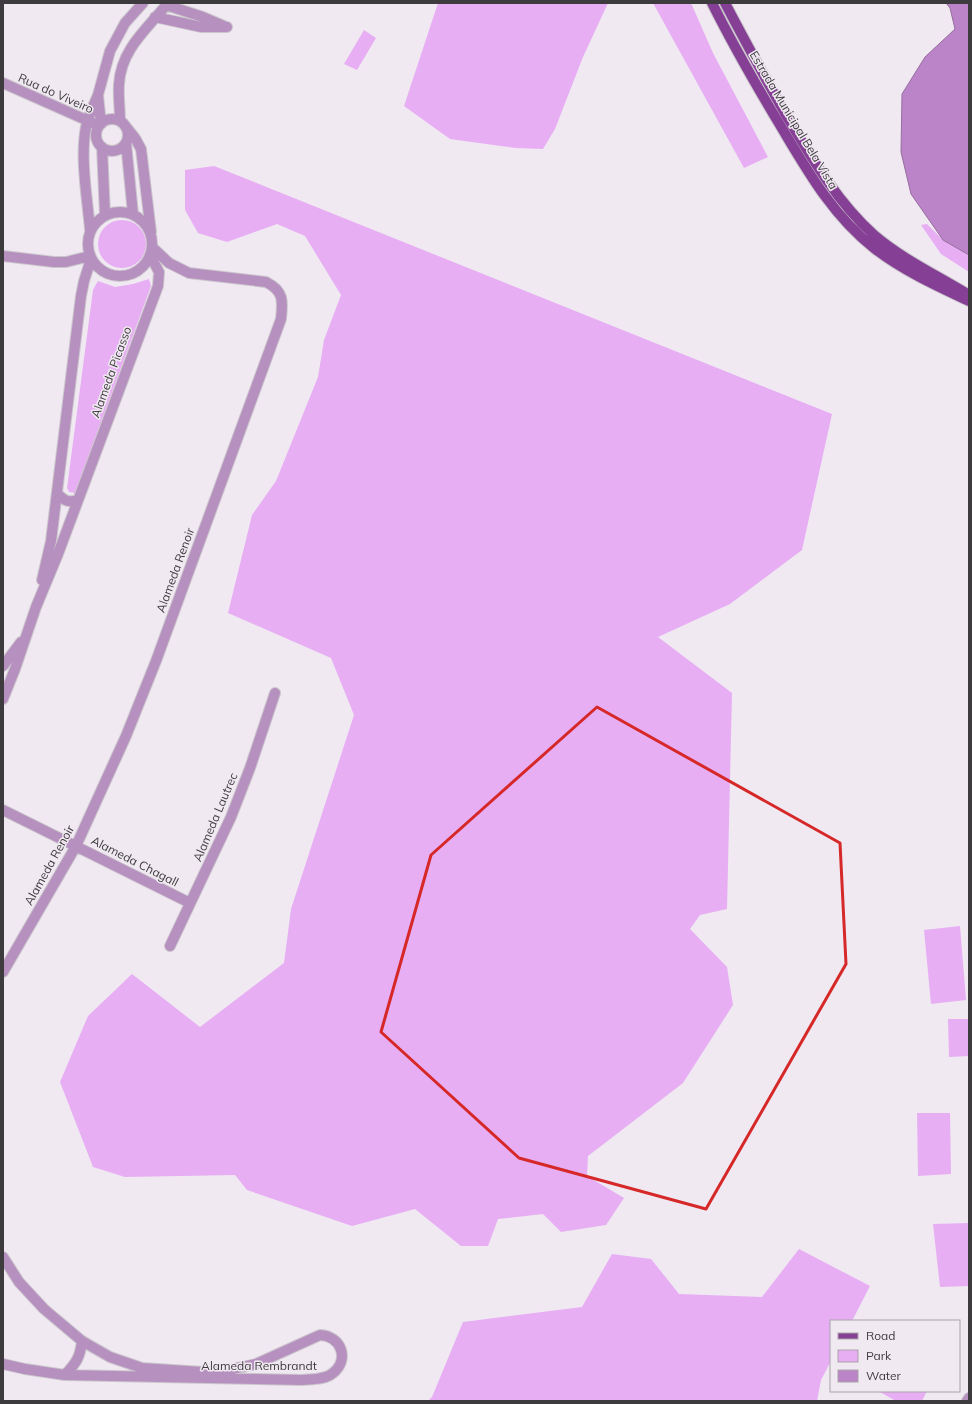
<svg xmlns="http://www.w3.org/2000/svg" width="972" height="1404" viewBox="0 0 972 1404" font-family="Mulish,sans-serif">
	<rect width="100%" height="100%" fill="#f0e9f1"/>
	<path fill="#e7aef4" d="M438,3h170l-25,54 -28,72 -12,20 -27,-1 -66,-9 -46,-33z
		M653,3h38l22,50 55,104 -24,11z
		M364,30l12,8 -19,32 -13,-6z
		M214,166l618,248 -30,136 -72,54 -72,33 74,56 -5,216 -27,6 -10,14 37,38 6,38 -50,78 -95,73 -1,20 37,22 -18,27 -45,7 -18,-18 -45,5 -10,27h-27l-46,-37 -63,17 -105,-36 -12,-15 -110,2 -32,-10 -33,-85 28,-66 44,-42 68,53 84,-64 7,-54 63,-194 -23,-57 -103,-45 24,-98 24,-34 42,-104 6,-37 17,-45 -36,-59 -28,-12 -50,18 -29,-9 -13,-23v-40z
		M98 244a24 24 0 1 1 48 0a24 24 0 1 1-48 0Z
		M927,224l16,16 26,15v17l-28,-18 -20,-29z
		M149,279l2,7 -76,207 -6,-1 -2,-4 26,-198 5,-9 17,6 18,-3z
		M960,926l6,74 -35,4 -7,-74z
		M948,1019h21v37l-20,1z
		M917,1113h33l1,61 -33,2z
		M968,1223l1,15v48l-29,1 -7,-63z
		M799,1249l71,37 -18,35h-21v40l-10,19 -4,21h-389l4,-4 31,-75 119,-15 30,-53 39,5 28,35 83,3z
		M878,1391h49l-5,10h-26z"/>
	<path fill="#bb84c8" stroke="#966e9f" d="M946,3h23v252l-26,-15 -32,-46 -10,-42 1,-58 23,-37 30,-28 -5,-21z"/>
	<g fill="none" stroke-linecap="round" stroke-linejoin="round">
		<defs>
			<path id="minor" d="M166,5l37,12 21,9
				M155,17l46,10h26
				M3,83l90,40
				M96 135a16 16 0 1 1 32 0a16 16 0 1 1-32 0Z
				M120,121c0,-12 -2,-25 -1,-37 2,-35 29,-56 49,-81
				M123,123l12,15 6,11 10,83
				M101,124l-3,-29 12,-44 15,-28 18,-20
				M126,143l7,71
				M102,147l3,68
				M88 244a32 32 0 1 1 64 0a32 32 0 1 1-64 0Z
				M90,229c-3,-32 -10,-72 -4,-102 2,-11 8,-22 12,-32
				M3,256l51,6h12l24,-6
				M57,493c7,8 12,10 21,7
				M42,580l9,-39 30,-245 3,-15 7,-22
				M3,666l18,-24
				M3,699l12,-30 21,-62 22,-53 100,-268 1,-14 -9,-17
				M3,810l187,93
				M170,946l61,-129 19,-49 25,-75
				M3,972l73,-126 50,-110 30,-75 125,-342c2,-18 3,-28 -15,-37l-77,-9 -20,-10 -17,-16
				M3,1257l16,25 25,27 38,32 28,16 32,11 61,4 25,-2 28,-6 64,-29c21,1 30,24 13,38 -8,7 -21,6 -31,7l-237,-5 -40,-6 -22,-5
				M65,1375c11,-12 15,-17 17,-34
				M967,1401l2,-3"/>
			<path id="major" d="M712,3c21,42 44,82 68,122 27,45 52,90 94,123 28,22 63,38 95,53
				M725,3c20,38 40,75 61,112 25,42 51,87 88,120 28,24 64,41 95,60"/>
		</defs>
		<use href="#minor" stroke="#ccc6cd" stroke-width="12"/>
		<use href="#major" stroke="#ccc6cd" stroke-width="12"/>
		<use href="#minor" stroke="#b690bf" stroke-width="10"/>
		<use href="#major" stroke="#854095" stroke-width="10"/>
	</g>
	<path fill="none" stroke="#d62828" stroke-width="3" stroke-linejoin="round" d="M597,707l243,136 6,121 -140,245 -187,-51 -138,-126 50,-177z"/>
	<g text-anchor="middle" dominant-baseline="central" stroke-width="3" stroke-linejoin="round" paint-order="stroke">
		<g font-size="12" fill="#3e3b3e" stroke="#f0e9f1">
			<text transform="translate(56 93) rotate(24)">Rua do Viveiro</text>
			<text transform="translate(794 120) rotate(59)">Estrada Municipal Bela Vista</text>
			<text transform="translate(111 372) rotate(-70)">Alameda Picasso</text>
			<text transform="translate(175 570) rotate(-70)">Alameda Renoir</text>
			<text transform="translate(215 817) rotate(-67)">Alameda Lautrec</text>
			<text transform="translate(135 861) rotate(27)">Alameda Chagall</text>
			<text transform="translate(49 865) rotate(-61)">Alameda Renoir</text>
			<text x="259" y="1365">Alameda Rembrandt</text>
		</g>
	</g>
	<rect width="972" height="1404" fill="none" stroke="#3e3b3e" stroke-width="8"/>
	<rect x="830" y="1320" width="130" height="72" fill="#f0e9f1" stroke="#a9a3a9"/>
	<rect x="838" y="1333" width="20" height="6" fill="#854095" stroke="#a9a3a9"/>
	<text x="866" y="1340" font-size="12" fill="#3e3b3e">Road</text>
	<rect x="838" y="1350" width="20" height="12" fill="#e7aef4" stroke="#a9a3a9"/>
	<text x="866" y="1360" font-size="12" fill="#3e3b3e">Park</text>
	<rect x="838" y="1370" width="20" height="12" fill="#bb84c8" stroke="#a9a3a9"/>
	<text x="866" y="1380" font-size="12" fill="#3e3b3e">Water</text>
</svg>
